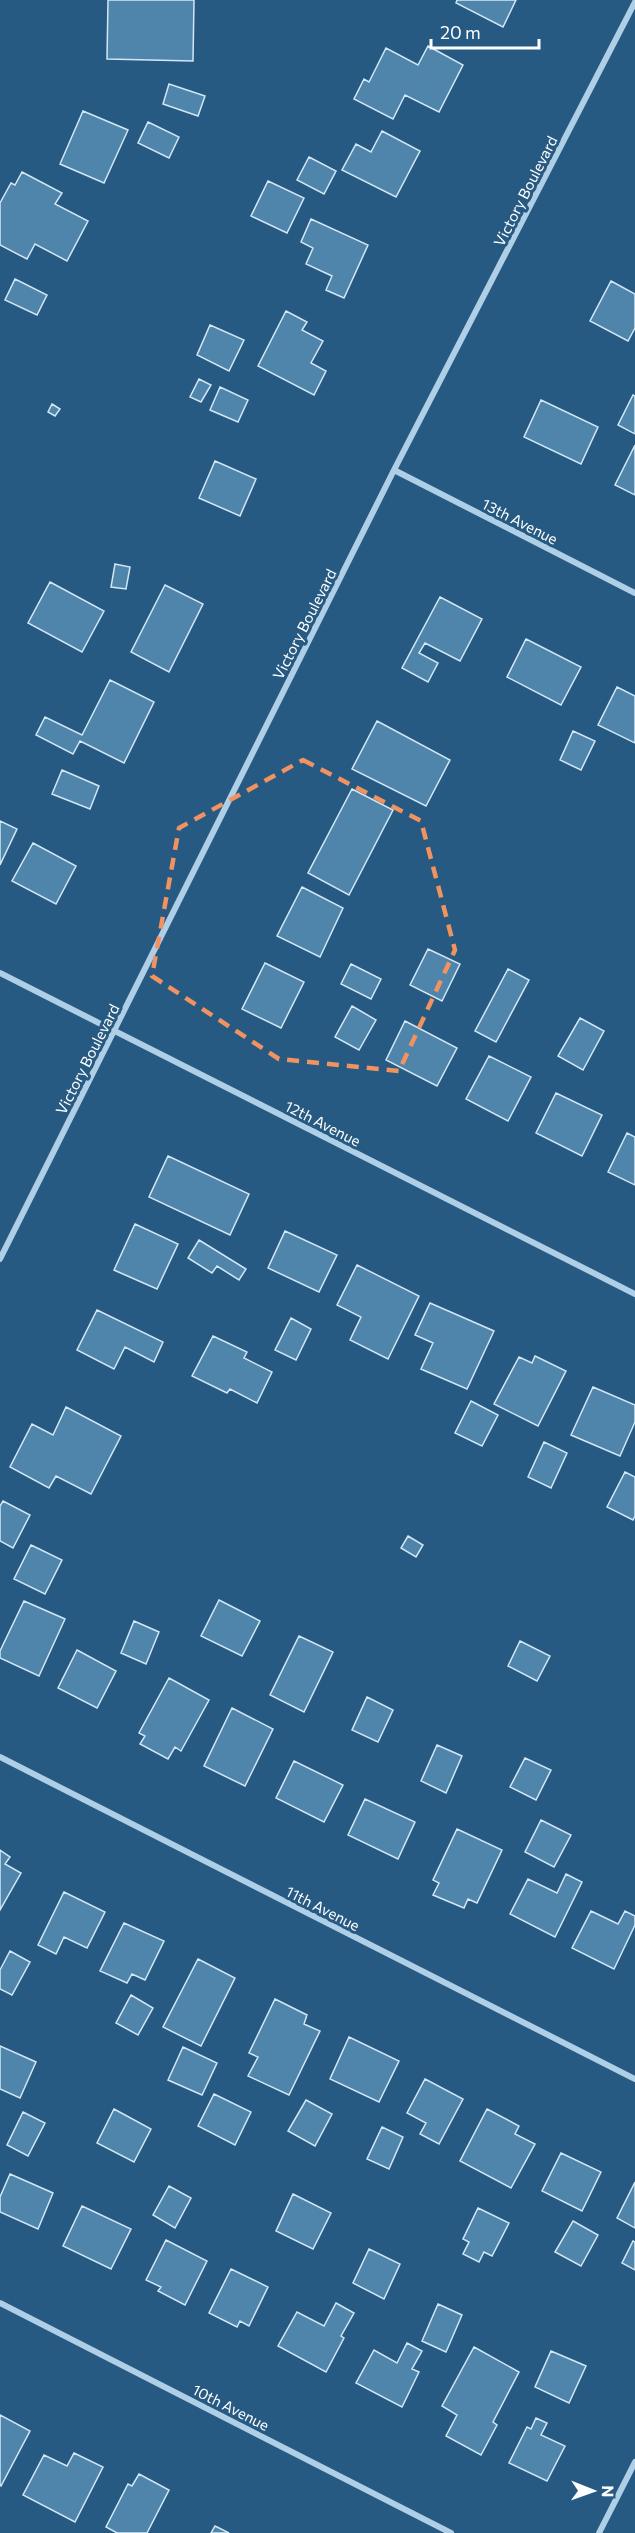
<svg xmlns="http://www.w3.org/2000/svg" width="635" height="2533" viewBox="0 0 635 2533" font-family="Commissioner,sans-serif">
	<rect width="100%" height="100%" fill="#275a82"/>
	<path fill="#4f84ab" stroke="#d2e7f5" stroke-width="1.5" d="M108,0h86l-1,61 -86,-2z
		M457,0h59l-13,27 -47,-24z
		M428,46l35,19 -24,47 -34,-17 -12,24 -39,-20 10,-20 5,3 17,-34 32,17z
		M169,84l36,12 -7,20 -35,-12z
		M83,111l45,19 -24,53 -44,-19z
		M148,122l31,15 -10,21 -31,-15z
		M382,131l38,20 -24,46 -54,-27 14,-26 15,8z
		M309,157l27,14 -12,23 -27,-14z
		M22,172l40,21 -7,11 33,17 -21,40 -32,-17 -8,15 -27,-14v-42l11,-20 4,2z
		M268,181l36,17 -17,35 -36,-17z
		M311,219l57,26 -24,53 -18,-8 6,-14 -26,-12 7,-16 -12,-6z
		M15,279l32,16 -10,20 -32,-15z
		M611,281l24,13v34l-7,13 -38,-20z
		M286,311l21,11 -5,8 21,11 -12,22 15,8 -12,24 -56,-29z
		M210,325l34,15 -15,31 -32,-16z
		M199,379l12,6 -10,17 -11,-5z
		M220,387l28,13 -10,22 -28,-12z
		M633,395l2,1v38l-17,-9z
		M541,400l57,27 -17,37 -57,-27z
		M52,404l8,5 -5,7 -7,-4z
		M635,445v50l-20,-10z
		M215,461l41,18 -16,37 -41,-18z
		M115,564l15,3 -4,22 -15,-2z
		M50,582l54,29 -22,41 -54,-29z
		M165,585l38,19 -34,68 -38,-20z
		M440,597l42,22 -22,42 -35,-18 -6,10 19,10 -10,19 -26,-14z
		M526,639l55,28 -20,38 -54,-28z
		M110,680l44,22 -30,61 -44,-22 -7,13 -37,-19 9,-18 37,18z
		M617,687l18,9v47l-37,-18z
		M377,721l73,39 -24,46 -74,-37z
		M573,731l22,10 -14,29 -21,-10z
		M62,770l37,16 -9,23 -38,-15z
		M352,789l41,21 -44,85 -41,-22z
		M0,821l17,8 -17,36z
		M33,843l43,23 -20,38 -44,-23z
		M302,887l41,21 -23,49 -43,-21z
		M428,949l32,15 -18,37 -32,-16z
		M265,963l39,19 -23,46 -39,-19z
		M351,964l30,15 -10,20 -30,-15z
		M508,969l21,11 -33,62 -21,-11z
		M352,1006l24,14 -17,30 -24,-13z
		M580,1018l24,13 -21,39 -25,-14z
		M405,1021l52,27 -20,38 -51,-26z
		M489,1056l42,21 -23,44 -42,-22z
		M556,1093l46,22 -20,41 -46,-23z
		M627,1133l8,4v48l-27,-13z
		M168,1156l81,38 -19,41 -81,-38z
		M135,1224l43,20 -21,45 -43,-19z
		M285,1231l52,24 -18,37 -51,-24z
		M199,1240l47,29 -7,11 -22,-14 -5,7 -24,-15z
		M357,1265l62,31 -31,63 -38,-19 11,-23 -24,-12z
		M430,1303l64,28 -27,58 -46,-20 12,-26 -18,-8z
		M97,1310l66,32 -9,20 -29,-15 -11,22 -37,-19z
		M291,1318l20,11 -15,31 -21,-10z
		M213,1336l34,16 -3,6 28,14 -15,31 -27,-14 -3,4 -35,-17z
		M535,1356l31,15 -28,55 -44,-22 25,-47 13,6z
		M593,1387l42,18v17l-15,34 -49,-21z
		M471,1401l27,14 -16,31 -27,-13z
		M66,1407l55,29 -30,58 -35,-18 -7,12 -39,-21 22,-43 21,11z
		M544,1442l23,11 -16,35 -23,-11z
		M625,1472l10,5v39l-2,4 -26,-13z
		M3,1501l27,14 -17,33 -13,-7v-35z
		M408,1536l15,9 -7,12 -15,-9z
		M31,1545l31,15 -17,34 -31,-15z
		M219,1600l41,21 -18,35 -41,-20z
		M24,1601l41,18 -26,57 -39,-18v-7z
		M134,1621l25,11 -13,32 -25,-11z
		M299,1636l34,16 -29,60 -34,-17z
		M520,1641l30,15 -13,25 -29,-15z
		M77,1650l39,21 -19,37 -39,-20z
		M169,1678l40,22 -28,51 -6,-4 -7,12 -28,-15 5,-8 -6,-3z
		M367,1697l26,13 -15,32 -26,-12z
		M232,1708l41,21 -28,57 -41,-20z
		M437,1745l25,11 -16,37 -25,-12z
		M525,1758l26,12 -15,30 -26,-13z
		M294,1761l49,24 -19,37 -48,-24z
		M365,1799l50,23 -17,37 -50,-24z
		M541,1820l30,15 -17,32 -29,-15z
		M457,1829l45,21 -25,53 -9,-4 -4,9 -31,-13 6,-12 -6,-3z
		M0,1850l10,7 -5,7 16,9 -21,37z
		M566,1874l16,8 -27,55 -45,-23 18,-35 29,14z
		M64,1892l41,20 -18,36 -23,-11 -8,17 -18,-9z
		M591,1911l27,13 7,-13 10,5v9l-21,44 -42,-21z
		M124,1923l40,18 -19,39 -13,-6 -5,9 -27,-12z
		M10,1951l20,11 -18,33 -12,-6v-19z
		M198,1959l37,19 -34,68 -38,-19z
		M131,1995l22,13 -15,27 -22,-12z
		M275,1999l32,16 -3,9 16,7 -31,64 -41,-19 10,-19 -9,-4z
		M349,2037l50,24 -20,41 -49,-23z
		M0,2046l36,16 -16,36 -20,-9z
		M183,2047l34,16 -15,32 -34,-15z
		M425,2079l38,20 -24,45 -19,-10 6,-11 -19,-10z
		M214,2094l37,18 -16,33 -37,-19z
		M306,2100l26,14 -17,32 -27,-15z
		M114,2109l37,20 -17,33 -37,-19z
		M487,2109l32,17 -4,8 20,10 -24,44 -51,-27z
		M23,2112l22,11 -17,33 -21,-11z
		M382,2127l21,10 -14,32 -22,-10z
		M561,2153l40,19 -19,39 -40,-20z
		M10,2174l43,19 -15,36 -38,-17v-15z
		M635,2182v46l-18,-10z
		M169,2186l22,12 -16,30 -22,-13z
		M293,2194l38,19 -18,36 -37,-18z
		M82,2206l49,23 -20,40 -48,-23z
		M478,2208l31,15 -17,33 -8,-4 -5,10 -16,-8 6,-12 -6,-3z
		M573,2221l25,14 -17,31 -26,-14z
		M166,2240l41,21 -22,44 -27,-14 3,-4 -15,-7z
		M633,2241l2,1v28l-13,-7z
		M369,2249l31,15 -16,35 -31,-16z
		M231,2269l37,18 -19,39 -9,-5 -3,6 -28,-14z
		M336,2303l18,10 -13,23 3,2 -18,34 -48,-26 19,-34 27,14z
		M438,2304l24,11 -16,37 -24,-11z
		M407,2343l15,8 -10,18 7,3 -17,35 -46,-24 18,-33 23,13z
		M474,2347l45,25 -26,50 4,3 -16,30 -35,-19 11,-21 -15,-9z
		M551,2351l35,15 -17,37 -34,-16z
		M0,2415l30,16 -29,55 -1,-1z
		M536,2418l11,5 -6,12 24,11 -18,35 -38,-18 18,-36 4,2z
		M74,2453l29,14 -28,55 -52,-27 21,-40 23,11z
		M139,2474l30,16 -22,43h-30l-11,-6 22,-43 4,2z
		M215,2526l14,7h-18z"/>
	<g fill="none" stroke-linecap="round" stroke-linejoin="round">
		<path stroke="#afcfe7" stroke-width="6" d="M394,470l241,123
			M0,973l635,321
			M0,1259l394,-789 241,-468
			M0,1757l635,322
			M0,2303l451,230
			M599,2533l36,-71"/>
	</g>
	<path fill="none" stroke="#f09361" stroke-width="4.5" stroke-dasharray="12 8" stroke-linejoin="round" d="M303,760l118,61 34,129 -56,121 -120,-12 -127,-83 27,-148z"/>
	<g text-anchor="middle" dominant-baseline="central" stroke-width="6" stroke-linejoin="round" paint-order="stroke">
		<g font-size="15" fill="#fff" stroke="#275a82">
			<text transform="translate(525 191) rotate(-63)">Victory Boulevard</text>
			<text transform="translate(520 521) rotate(27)">13th Avenue</text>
			<text transform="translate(304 624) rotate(-63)">Victory Boulevard</text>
			<text transform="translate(87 1059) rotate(-63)">Victory Boulevard</text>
			<text transform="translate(323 1123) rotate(27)">12th Avenue</text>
			<text transform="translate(323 1908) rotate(27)">11th Avenue</text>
			<text transform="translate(231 2407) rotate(27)">10th Avenue</text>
		</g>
	</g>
	<g transform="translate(593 2491) rotate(91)" stroke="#275a82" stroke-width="4.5" paint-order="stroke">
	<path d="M0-4.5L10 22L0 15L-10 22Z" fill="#ffffff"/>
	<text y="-9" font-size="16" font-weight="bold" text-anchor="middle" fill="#ffffff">N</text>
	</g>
	<path d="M431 39v9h108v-9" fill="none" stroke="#ffffff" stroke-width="3"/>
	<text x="440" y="39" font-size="18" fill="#ffffff" stroke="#275a82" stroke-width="4.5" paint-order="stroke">20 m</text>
</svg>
